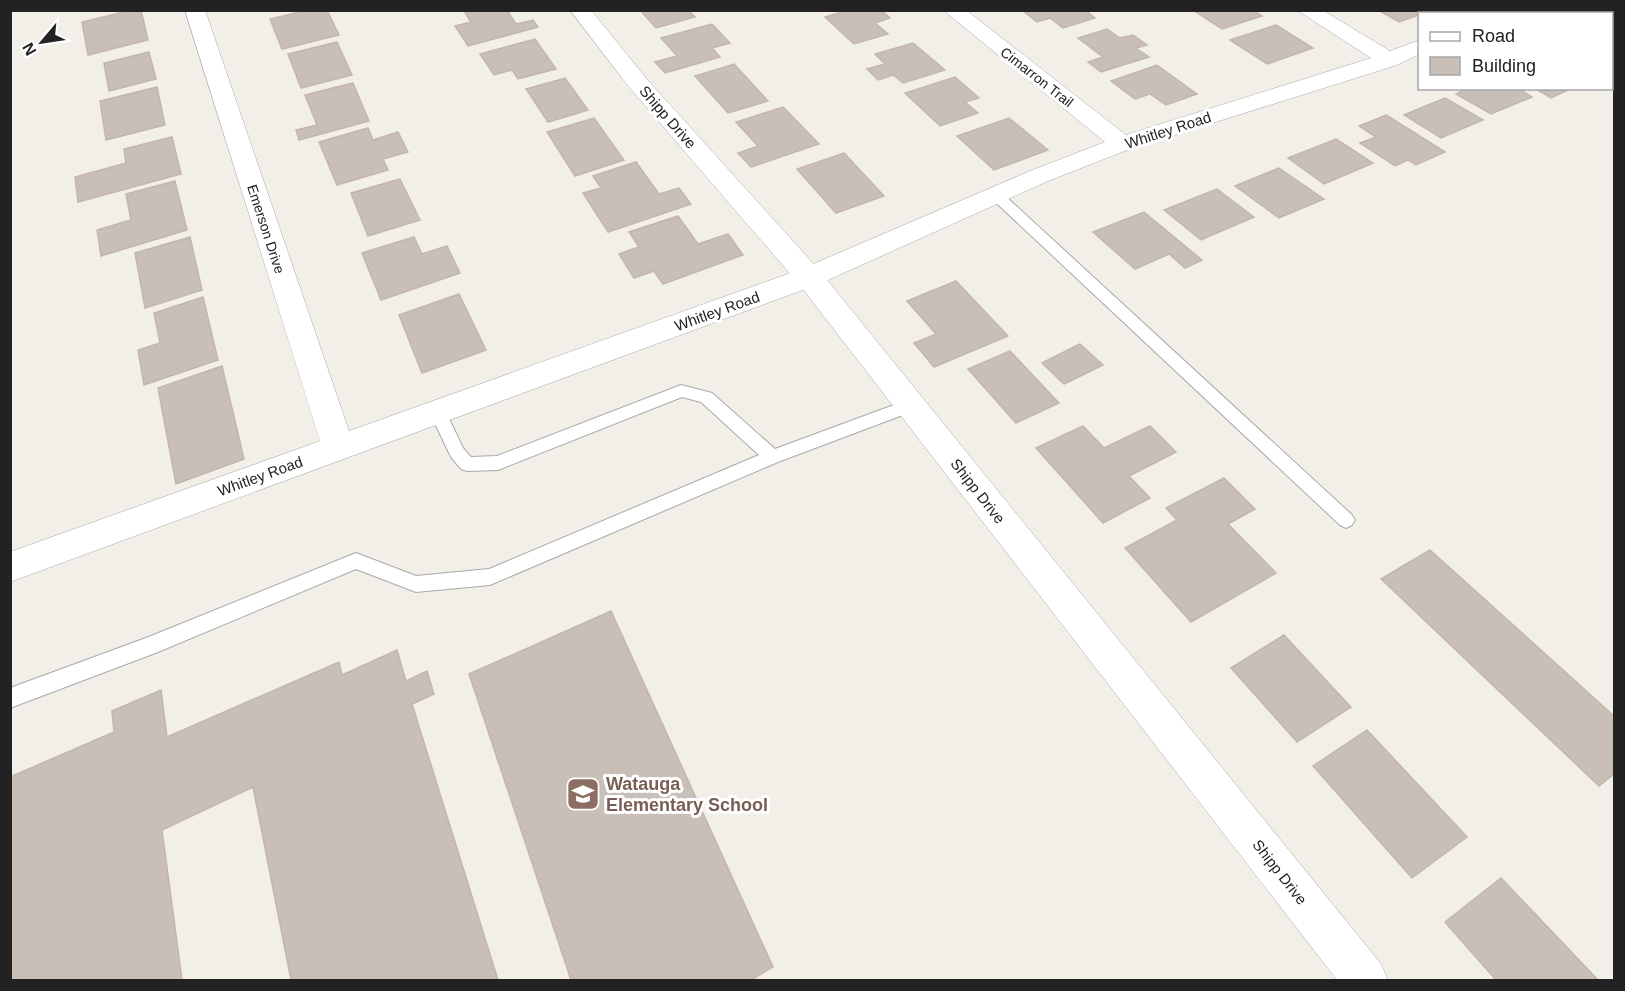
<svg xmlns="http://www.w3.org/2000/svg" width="1625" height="991" viewBox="0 0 1625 991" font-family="Helvetica,sans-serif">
	<rect width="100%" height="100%" fill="#f2efe9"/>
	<path fill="#c7bfb8" stroke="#c4b6ab" stroke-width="1.5" d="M132,10h9l7,30 -60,15 -6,-33z
		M308,10h19l12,25 -57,14 -12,-30z
		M507,10l9,14 17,-4 5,7 -70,19 -13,-20 16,-4 -7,-11z
		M640,10h48l7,7 -39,11z
		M848,10h33l9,8 -15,5 13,11 -34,10 -29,-27z
		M1022,10h63l10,8 -32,10 -13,-10 -13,4z
		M1193,10h60l9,6 -40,13z
		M1378,10h51l1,1 -31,11z
		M712,24l18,19 -18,5 8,9 -55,16 -10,-11 22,-6 -16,-18z
		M1276,25l37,23 -46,16 -37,-24z
		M1107,29l13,9 13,-3 14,10 -11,3 13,9 -48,15 -13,-10 15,-5 -25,-19z
		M535,39l21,30 -38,10 -6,-9 -18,5 -14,-21z
		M337,42l15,33 -51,13 -13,-34z
		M913,43l32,27 -42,13 -10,-8 -15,5 -11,-11 18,-5 -10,-10z
		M149,52l7,27 -47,12 -5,-28z
		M734,64l34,37 -40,12 -33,-37z
		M1157,65l40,29 -31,11 -16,-11 -15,5 -24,-18z
		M955,77l24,21 -14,4 13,11 -38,13 -35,-33z
		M565,78l23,32 -40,12 -22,-33z
		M353,83l16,38 -70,19 -3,-10 21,-5 -12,-30z
		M157,87l8,38 -59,15 -6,-39z
		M1468,88h50l14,9 -41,17 -35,-20z
		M1534,88h38l-21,10z
		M1445,98l38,22 -42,18 -37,-23z
		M783,107l36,37 -68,23 -13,-14 20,-7 -22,-24z
		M1386,115l59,37 -29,13 -8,-5 -13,6 -35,-23 16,-6 -17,-11z
		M594,118l30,42 -49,16 -28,-44z
		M1009,118l39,32 -54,20 -37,-34z
		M368,128l5,12 25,-8 10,20 -25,7 5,11 -51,15 -18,-43z
		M172,137l9,37 -103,28 -3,-25 51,-14 -2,-14z
		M1336,139l37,24 -49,21 -36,-26z
		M844,153l40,43 -48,17 -39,-44z
		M636,162l23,32 20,-6 12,16 -83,28 -25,-39 18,-5 -8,-12z
		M1279,168l45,31 -45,19 -44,-32z
		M400,179l20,41 -52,16 -17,-43z
		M175,181l12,49 -86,26 -4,-26 34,-10 -5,-26z
		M1217,189l37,28 -53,23 -37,-30z
		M1144,212l58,48 -17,8 -16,-14 -34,15 -42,-37z
		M678,216l20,28 30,-10 15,21 -80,29 -9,-13 -20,7 -15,-24 20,-7 -10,-15z
		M190,237l12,53 -57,18 -10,-55z
		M414,237l8,17 25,-8 13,27 -79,27 -19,-47z
		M956,281l52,55 -74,31 -20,-24 22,-9 -29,-33z
		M459,294l27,56 -64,23 -23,-58z
		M203,297l15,63 -74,25 -6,-35 22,-7 -6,-30z
		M1080,344l23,21 -39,19 -22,-21z
		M1010,351l49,52 -43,20 -48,-54z
		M222,366l22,93 -68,25 -18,-96z
		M1083,426l21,22 46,-22 26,26 -47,24 21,22 -47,25 -67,-75z
		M1224,478l31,31 -27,15 48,49 -85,49 -66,-74 52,-28 -11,-12z
		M1430,550l184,166v58l-15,12 -218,-207z
		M611,611l162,356 -22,13h-180l-102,-306z
		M1284,635l67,72 -54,35 -66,-74z
		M397,650l9,31 21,-10 7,23 -22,10 86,276h-207l-38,-193 -91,43 20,150h-172v-203l104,-45 -2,-21 49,-21 6,47 172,-75 3,13z
		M1367,730l100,107 -55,41 -99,-112z
		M1501,878l97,102h-102l-51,-58z"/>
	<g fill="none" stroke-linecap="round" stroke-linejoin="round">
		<defs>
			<path id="service" d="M996,191l5,1 351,323 3,5 -3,5 -6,3 -6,-3 -349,-327 -2,-3 2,-3z
				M681,385l31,8 63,56 135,-50 6,1 2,5 -2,5 -138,52 -288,123 -74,7 -60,-23 -198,83 -148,56v-20l136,-50 210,-85 60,23 73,-7 270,-114 -58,-53 -19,-5 -184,73 -31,1 -6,-2 -10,-12 -22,-46 2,-5 6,-1 6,1 20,42 8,9 26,-1z"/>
			<path id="minor" d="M185,10h20l144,421 450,-161 231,-99 75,-29 -162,-132h23l160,125 245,-77 -74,-48h25l68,41 30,-11v14l-23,11 -267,84 -82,32 -229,103 -809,298v-30l310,-111z
				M1487,10h25l-2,4h-25z"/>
			<path id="tertiary" d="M570,10h21l54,67 174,193 562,694 7,16h-51l-538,-696 -170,-197z"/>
		</defs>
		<use href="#service" stroke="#a9a9a9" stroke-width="2"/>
		<use href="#minor" stroke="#a9a9a9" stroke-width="1"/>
		<use href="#tertiary" stroke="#a9a9a9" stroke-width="1"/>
		<use href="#service" fill="#fff" fill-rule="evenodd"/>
		<use href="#minor" fill="#fff" fill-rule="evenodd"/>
		<use href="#tertiary" fill="#fff" fill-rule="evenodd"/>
	</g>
	<defs>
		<symbol id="school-square" viewBox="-11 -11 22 22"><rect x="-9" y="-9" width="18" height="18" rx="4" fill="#8d6e63" stroke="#fff"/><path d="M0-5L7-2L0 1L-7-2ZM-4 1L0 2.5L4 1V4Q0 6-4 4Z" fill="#fff"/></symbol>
	</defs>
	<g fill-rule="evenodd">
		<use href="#school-square" x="564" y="775" width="38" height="38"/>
	</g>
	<g text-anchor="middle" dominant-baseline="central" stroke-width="6" stroke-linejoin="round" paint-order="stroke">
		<g font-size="14" fill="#222" stroke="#fff">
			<text transform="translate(1037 77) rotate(38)">Cimarron Trail</text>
			<text transform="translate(266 229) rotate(72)">Emerson Drive</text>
		</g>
		<g font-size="15" fill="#222" stroke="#fff">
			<text transform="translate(668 117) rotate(49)">Shipp Drive</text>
			<text transform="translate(1168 130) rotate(-18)">Whitley Road</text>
			<text transform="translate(717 311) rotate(-20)">Whitley Road</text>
			<text transform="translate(260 476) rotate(-20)">Whitley Road</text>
			<text transform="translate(978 491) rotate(52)">Shipp Drive</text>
			<text transform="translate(1280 872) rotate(52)">Shipp Drive</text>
		</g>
		<g font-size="18" font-weight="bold" fill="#785e54" stroke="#fff" text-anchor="start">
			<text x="606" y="784">Watauga<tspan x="606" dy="21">Elementary School</tspan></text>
		</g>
	</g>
	<rect width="1625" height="991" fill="none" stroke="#222222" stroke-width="24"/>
	<rect x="1418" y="12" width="195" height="78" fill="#ffffff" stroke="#a7a7a7" stroke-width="1.5"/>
	<rect x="1430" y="32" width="30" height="9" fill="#ffffff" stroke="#a7a7a7" stroke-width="1.5"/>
	<text x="1472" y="42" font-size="18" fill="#222222">Road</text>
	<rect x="1430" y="57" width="30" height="18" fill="#c7bfb8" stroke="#a7a7a7" stroke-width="1.5"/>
	<text x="1472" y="72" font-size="18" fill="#222222">Building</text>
	<g transform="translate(42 42) rotate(241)" stroke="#ffffff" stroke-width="4.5" paint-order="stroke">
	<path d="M0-4.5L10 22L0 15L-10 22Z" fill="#222222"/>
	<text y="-9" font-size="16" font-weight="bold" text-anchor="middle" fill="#222222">N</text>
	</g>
</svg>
